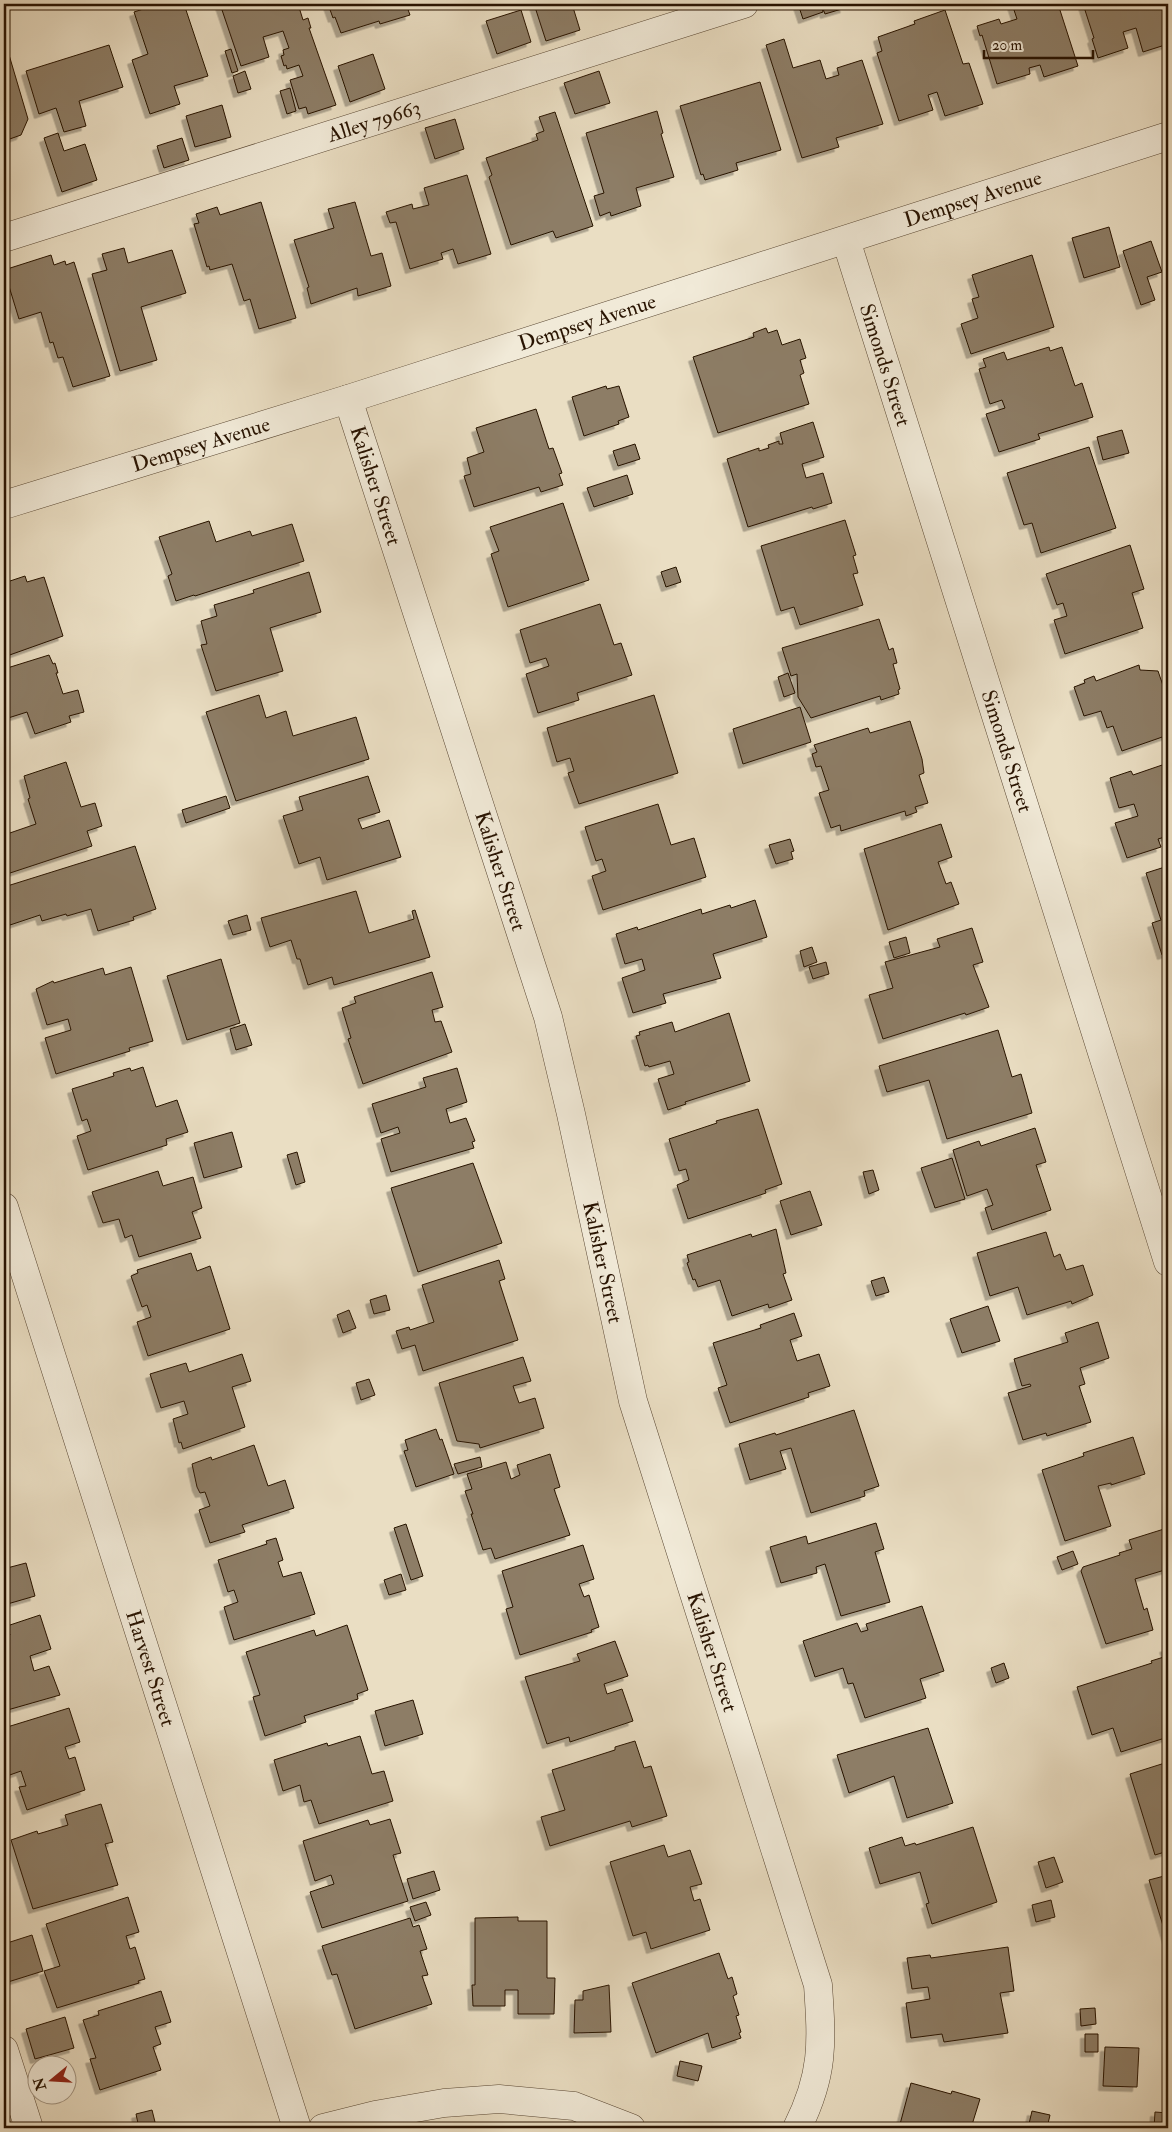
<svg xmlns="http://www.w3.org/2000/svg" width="1172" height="2132" viewBox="0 0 1172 2132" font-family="'IM FELL Double Pica',serif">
	<defs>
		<filter id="shadow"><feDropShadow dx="-4.5" dy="4.5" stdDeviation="0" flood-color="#0004"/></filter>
	</defs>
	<rect width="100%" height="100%" fill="#eadec3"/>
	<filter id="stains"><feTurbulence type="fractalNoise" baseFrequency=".004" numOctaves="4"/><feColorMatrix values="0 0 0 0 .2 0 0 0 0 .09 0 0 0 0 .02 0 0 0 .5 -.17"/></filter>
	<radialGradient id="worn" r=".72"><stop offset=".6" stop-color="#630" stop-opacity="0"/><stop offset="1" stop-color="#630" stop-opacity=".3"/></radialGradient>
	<path fill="#8d7d66" stroke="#281301" filter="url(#shadow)" d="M159,4h25l24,72 -34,10 6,18 -30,10 -18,-54 16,-6 -14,-42z
		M220,4h78l5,16 5,-2 3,10h-2l27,77 -28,9 -2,-7 -7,2 -9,-29 13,-4 -4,-11 -12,4 -1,-4 -2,1 -3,-10 3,-1 -1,-5 6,-2 -6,-17 -20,6 6,20 -28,9z
		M328,4h78l4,11 -30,9 -1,-3 -38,12 -6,-16 -2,1z
		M534,4h38l8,26 -34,11z
		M798,4h23l2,8 -20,7z
		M821,4h22l2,4 -20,6z
		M1012,4h46l20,62 -34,11 -4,-12 -11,3 1,6 -33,10 -15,-49 -2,1 -3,-10 22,-7 2,5 16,-5z
		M1083,4h75l1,3 8,-3 1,40 -25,8 -7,-24 -13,4 5,16 -30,10 -6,-19 2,-1z
		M521,10l10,32 -34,12 -11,-33z
		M945,10l18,54 6,-1 14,41 -38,12 -8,-24 -9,3 5,15 -34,11 -22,-68 5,-2 -4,-14 37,-13 -1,-3z
		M784,39l9,29 27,-8 6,19 13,-4 -2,-7 25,-8 21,64 -47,14 3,9 -37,11 -36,-113z
		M109,45l14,42 -44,14 7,25 -22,6 -8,-24 -17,6 -13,-43z
		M7,48l21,71 -7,16 -17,6v-92z
		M231,49l7,22 -6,2 -7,-22z
		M373,54l12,35 -35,13 -12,-36z
		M245,71l6,18 -13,4 -5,-17z
		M599,71l11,32 -35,11 -11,-31z
		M760,82l21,68 -45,13 2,7 -33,10 -2,-6 -2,1 -21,-69z
		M290,88l6,23 -9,3 -7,-23z
		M222,105l9,32 -36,10 -9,-31z
		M657,111l6,22 -2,1 13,43 -38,11 5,18 -30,10 -1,-4 -10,4 -6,-20 10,-3 -18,-60z
		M555,112l38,114 -37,12 -3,-7 -42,14 -22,-68 3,-2 -6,-17 52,-18 -2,-6 8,-3 -5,-14z
		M455,119l9,30 -29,10 -10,-31z
		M58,133l6,18 21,-7 12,36 -35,12 -18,-54z
		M182,138l7,22 -25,8 -7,-22z
		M467,175l24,79 -33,10 -5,-15 -12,4 2,6 -33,10 -14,-47 -6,1 -4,-11 26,-8 1,5 16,-4 -5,-17z
		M261,202l35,116 -37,11 -9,-30 -6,2 -12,-37 -22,6 -1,-4 -2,1 -13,-43 5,-1 -3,-9 21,-7 3,8z
		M355,202l16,54 11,-3 9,33 -33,10 -1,-8 -46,16 -4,-16 2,-1 -15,-47 40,-12 -6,-19z
		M1109,227l11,40 -36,11 -12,-40z
		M1151,241l11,31 -15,5 8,23 -14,5 -18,-54z
		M124,248l4,15 44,-13 14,43 -45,14 16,53 -37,11 -28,-97 15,-4 -5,-16z
		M51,255l3,10 11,-4 1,4 8,-3 36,114 -37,11 -10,-30 -5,1 -5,-16 -3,1 -9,-31 -22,7 -15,-49z
		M1032,255l22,72 -83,27 -10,-30 17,-6 -6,-19 7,-2 -7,-22z
		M766,328l2,5 9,-3 5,15 18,-6 6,19 -6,2 4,13 -4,2 9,29 -91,29 -25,-76 61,-20 -1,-4z
		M1049,347l1,4 12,-4 13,39 7,-3 11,34 -55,17 2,5 -41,13 -13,-38 19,-6 -3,-8 -12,4 -11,-35 7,-2 -3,-8 21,-7 3,8z
		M606,386l1,3 12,-3 10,31 -11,4 1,3 -35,12 -12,-39z
		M536,409l13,40 4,-1 9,25 -3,1 4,11 -22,7 -2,-5 -65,20 -10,-31 7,-2 -4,-16 17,-6 -8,-24z
		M813,422l11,35 -22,7 4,14 17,-5 9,30 -19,6 -1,-2 -64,20 -21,-68 32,-11v3l10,-3 -1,-3 11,-4v3h4l-3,-11z
		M1122,430l7,23 -26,7 -6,-23z
		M635,444l5,15 -22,7 -5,-15z
		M1089,447l27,81 -75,25 -9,-30 -8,2 -17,-52z
		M627,475l6,19 -39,13 -7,-19z
		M563,503l26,77 -81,27 -17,-53 8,-3 -9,-24z
		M845,520l11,35 -3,1 5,17 -5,1 10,31 -63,20 -6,-18 -13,4 -20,-65z
		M209,521l7,21 34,-11 2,5 40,-12 12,37 -109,35 -1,-1 -18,6 -8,-25 4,-2 -13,-37z
		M1130,545l14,44 -12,4 11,35 -78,26 -11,-34 13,-4 -4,-13 -6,2 -11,-31z
		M676,567l5,15 -15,5 -5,-15z
		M309,572l12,40 -51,16 13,43 -67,20 -15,-46 6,-1 -6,-23 16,-5 -3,-11 40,-12 -1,-3z
		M25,576l2,6 17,-5 19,59 -59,21v-74z
		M600,604l14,41 7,-2 11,32 -55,18 2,7 -41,13 -12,-39 23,-8 -3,-8 -16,5 -10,-33z
		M879,619l10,31 4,-2 4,15 -4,1 7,25 -2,1 1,4 -18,6 -1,-4 -69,22 -13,-21 -1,-23 -6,2 -9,-28z
		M49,655l4,9 2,-1 3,10h-2l7,21 15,-4 6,22 -15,4 2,6 -36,12 -8,-22 -22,7 -1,-3v-47z
		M1139,665l1,5 18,1 10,29v35l-46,16 -9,-25 -6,2 -6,-17 -17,5 -10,-29 11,-4 -1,-3 10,-4 2,5z
		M788,673l7,20 -11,4 -6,-20z
		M259,695l7,23 20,-7 7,25 63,-19 13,42 -133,42 -30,-89z
		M654,695l24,78 -99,31 -11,-31 6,-2 -4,-13 -13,4 -10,-34z
		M800,707l11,35 -68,22 -10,-35z
		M910,721l12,38 2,14 -5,2 9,28 -13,4 2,5 -11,4 -1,-5 -64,20 -1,-6 -9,3 -12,-35 10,-3 -8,-24 -5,1 -4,-13 5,-2 -3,-7 54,-17 2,5z
		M66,762l15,45 14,-4 7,23 -15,5 5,15 -88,29v-40l32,-11 -8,-25 2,-1 -6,-22z
		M1168,763v73l-10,3 3,8 -34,11 -12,-35 23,-7 -4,-12 -15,4 -9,-30 21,-7 2,4z
		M368,776l12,36 -22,7 4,10 27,-9 12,37 -74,23 -7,-23 -21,7 -16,-48 20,-6 -4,-13z
		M226,796l4,12 -44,15 -4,-13z
		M658,804l13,41 23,-7 12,39 -103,33 -11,-34 14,-5 -4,-12 -6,2 -11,-34z
		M941,824l11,33 -14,5 8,22 5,-2 8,22 -71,26 -24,-81z
		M790,839l4,12 -3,1 2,7 -17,5 -7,-19z
		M135,846l21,63 -23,8 1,3 -36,11 -7,-22 -24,7 -1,-2 -24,7 -2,-6 -30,10 -6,-19v-19z
		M1168,866v87l-6,2 -10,-32 9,-3 -15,-47z
		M356,891l13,42 45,-14 -2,-8 3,-1 15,47 -96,28 -2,-8 -24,8 -8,-26h-3l-6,-19 -21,7 -9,-29z
		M755,900l12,37 -54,17 8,24 -58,16 3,9 -33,10 -11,-35 23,-8 -3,-11 -17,5 -9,-30 21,-7 1,3 63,-21 1,5 28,-9 1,3z
		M247,915l4,15 -18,5 -5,-14z
		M972,928l11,34 -10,3 16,42 -23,8 -1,-2 -82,26 -14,-44 24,-7 -8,-26 55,-15 -3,-8z
		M906,937l4,16 -16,5 -5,-16z
		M812,947l5,15 -13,5 -4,-16z
		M221,959l19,64 -53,17 -20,-64z
		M826,962l3,12 -16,5 -4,-12z
		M131,967l22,74 -24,7 1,3 -74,23 -11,-36 26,-8 -3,-11 -21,6 -11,-36 17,-8 1,2 49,-15 2,7z
		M432,972l11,35 -11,3 3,12 6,-1 11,31 -89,32 -15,-45 3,-1 -9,-30 14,-5 -2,-6z
		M729,1013l21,68 -65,21 1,2 -18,6 -10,-31 16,-5 -4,-13 -21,6 -1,-2 -3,1 -9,-30 4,-1 -1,-3 33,-10 3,10z
		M245,1024l7,21 -16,5 -6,-21z
		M998,1030l14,47 9,-3 11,39 -85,26 -18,-59 -42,12 -8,-26z
		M143,1067l13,40 21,-7 11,32 -22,7 1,6 -79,25 -11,-34 14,-5 -4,-12 -5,2 -10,-32 42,-13 -1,-3 17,-5 1,3z
		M457,1068l10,34 -21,7 4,14 16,-5 9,23 -3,1 2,6 -83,24 -10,-33 19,-6 -2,-6 -17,6 -9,-29 54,-17 -3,-9z
		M758,1109l24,75 -17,6 1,3 -78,26 -11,-34 12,-5 -3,-11 -7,2 -10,-32 48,-16 -1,-2z
		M1035,1128l11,34 -10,3 15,45 -59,20 -7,-22 8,-3 -6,-16 -20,7 -14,-46 26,-9 2,5z
		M232,1132l10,35 -38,11 -10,-35z
		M297,1152l8,30 -9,3 -9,-30z
		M952,1158l13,41 -30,9 -14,-40z
		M473,1163l29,80 -84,29 -27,-84z
		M873,1170l6,20 -10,4 -6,-22z
		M158,1171l5,15 30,-9 9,31 -10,4 9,26 -62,19 -7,-22 -7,3 -6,-19 -16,4 -11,-31z
		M810,1191l12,34 -31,10 -11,-34z
		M776,1229l10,44 -3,1 9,26 -23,8 -1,-4 -36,12 -12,-36 -22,7 -3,-8 -2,1 -6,-17 2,-1 -2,-7 64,-21 1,3z
		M1046,1232l8,25 6,-3 6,16 17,-5 10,30 -21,9 -1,-3 -44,14 -9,-28 -28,9 -13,-43z
		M191,1253l6,18 13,-5 20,63 -82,27 -11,-34 14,-5 -4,-12 -5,2 -11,-31 7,-3 -1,-3z
		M499,1260l6,19 -6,2 19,59 -95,31 -8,-26 -13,4 -6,-18 13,-4 1,3 24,-8 -12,-37z
		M884,1277l5,15 -13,4 -5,-15z
		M386,1295l4,15 -16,4 -4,-14z
		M988,1306l12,35 -38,12 -12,-34z
		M349,1310l7,18 -13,5 -6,-18z
		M794,1313l8,23 -12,4 7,21 22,-7 11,32 -22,7 1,4 -79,26 -12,-35 9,-3 -14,-42 48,-15 -1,-3z
		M1098,1322l11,36 -29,10 5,16 -6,2 12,36 -44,14 -1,-3 -23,7 -15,-47 23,-7 -1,-2 -8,2 -8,-27 54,-17 -3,-9z
		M242,1354l9,27 -19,6 13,40 -62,22 -2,-7 -2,1 -6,-24 15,-5 -4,-13 -23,7 -11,-34 36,-11 3,9z
		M523,1357l8,24 -18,5 6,17 16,-5 9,30 -64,20 -1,-4 -22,-3 -18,-58z
		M369,1379l6,16 -14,5 -5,-17z
		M854,1410l25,76 -15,5 1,5 -54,17 -20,-65 -11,3 6,18 -36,11 -11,-36 36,-11 1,2z
		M436,1429l4,11 2,-1 12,35 -38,13 -12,-36 4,-1 -3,-10z
		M1133,1437l12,37 -34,11v-2l-13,3 13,40 -46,15 -23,-71 42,-14 -1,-3z
		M254,1445l14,41 17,-6 9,28 -52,17 3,7 -35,11 -11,-33 11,-4 -5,-14 -5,1 -3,-6 -5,-23 19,-7 1,3z
		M550,1454l10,33 -6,2 16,46 -75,24 -4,-11 -8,2 -12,-36h2l-8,-23 7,-2 -5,-15 39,-12 5,17 9,-4 -3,-10z
		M480,1457l2,10 -24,7 -4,-10z
		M876,1523l8,26 -9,3 15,50 -49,14 -16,-52 -9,3 1,6 -36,10 -11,-36 36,-11 2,8z
		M406,1524l17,52 -12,4 -17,-52z
		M1164,1529l4,16v24l-33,10 9,31 3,-2 6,22 -47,14 -25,-73 2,-4 37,-12 -1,-2 13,-4 -3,-9z
		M276,1538l7,22 -5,2 5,15 18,-5 14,42 -81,26 -10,-33 14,-5 -4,-12 -6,2 -10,-32 49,-16 -1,-3z
		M583,1545l11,34 -15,5 5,13 5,-2 10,32 -8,3 1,2 -72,23 -14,-46 7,-2 -11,-36z
		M1073,1551l5,13 -16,6 -5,-13z
		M4,1558l3,10 19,-5 9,33 -31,9z
		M401,1574l5,16 -17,5 -5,-15z
		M922,1606l22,65 -24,8 6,19 -61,20 -12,-35 -5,1 -5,-16 -28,9 -12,-36 54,-18 4,9 7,-2 -2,-6z
		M40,1615l11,34 -21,7 4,15 15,-5 11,29 -56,16v-74l6,-2 -3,-9z
		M347,1625l21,65 -11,4 1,5 -54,17 2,6 -41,14 -12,-39 7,-2 -14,-43 68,-22 2,6z
		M615,1641l13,35 -24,8 3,10 15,-5 11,32 -63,21 -1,-5 -22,7 -22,-67 55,-16 -3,-7z
		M1168,1647v35l-3,1 3,11v43l-47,15 -8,-24 -21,7 -15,-48 75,-24 -1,-2 16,-5 -3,-8z
		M1004,1663l5,15 -13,5 -5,-15z
		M413,1700l10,34 -38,12 -10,-35z
		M69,1708l11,34 -15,5 4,12 6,-2 10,33 -58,20 -8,-23 7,-1 -5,-15 -17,6v-49z
		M928,1728l25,75 -46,15 -13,-42 -45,17 -12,-38z
		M360,1736l12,38 12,-3 9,30 -74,23 -8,-24 -7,2 -4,-17 -17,6 -9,-31 53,-17 1,3z
		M635,1741l9,27 7,-2 16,50 -35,11 -2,-6 -80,25 -9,-29 24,-7 -13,-40 63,-20v-3z
		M1168,1762v89l-13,4 -25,-81z
		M101,1804l12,38 -8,2 13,41 -85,24 -22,-69 26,-9 1,3 30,-9 -3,-10z
		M390,1819l11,34 -8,2 15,46 -86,27 -12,-36 24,-8 -3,-9 -16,6 -12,-40 65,-21 2,5z
		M973,1827l24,75 -65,22 -6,-20 3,-1 -9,-31 -40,12 -11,-36 33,-11 3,9 10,-3 1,2z
		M664,1845l4,12 22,-7 12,34 -12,3 4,14 6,-2 10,31 -59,19 -5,-17 -13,4 -23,-74z
		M1054,1857l9,25 -17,6 -8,-26z
		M434,1871l6,19 -27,9 -6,-20z
		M1168,1875v67l-19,-62z
		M128,1897l11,35 -13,4 4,13 5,-2 10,32 -7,2 1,2 -82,25 -13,-37 16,-5 -14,-42z
		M1051,1900l4,17 -19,5 -4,-17z
		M426,1902l5,13 -16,6 -5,-14z
		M518,1917v4h29v57h8l-1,36h-36v-24h-13v16h-32l-1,-21h3v-67z
		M410,1918l3,9 6,-2 8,24 -7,2 8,24 -6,1 10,28 -77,25 -18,-55 -5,1 -10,-29z
		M32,1935l11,36 -35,11 -4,-14v-24z
		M1008,1947l6,44 -14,2 8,40 -64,9 -2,-8 -31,4 -5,-35 24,-4 -2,-12 -16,2 -5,-31 23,-3 1,3z
		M719,1953l9,26 4,-2 5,17 -4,2 6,19 -3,1 5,16 -2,1 2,5 -29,10 -4,-15 -52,20 -24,-70z
		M609,1985l2,47 -37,1 1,-33h8v-9z
		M161,1991l10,31 -16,5 6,17 -8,3 8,23 -61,20 -10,-31 6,-1 -13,-38 16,-5 -1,-4z
		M1095,2008l1,16 -15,2 -1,-17z
		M65,2017l9,31 -39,11 -9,-30z
		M1085,2034h13v18h-13z
		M1105,2047l34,1 -2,39 -34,-1z
		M680,2061l22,5 -4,15 -21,-5z
		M911,2083l40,11 1,-3 28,8 -9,29h-72z
		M152,2110l4,16 -17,2 -3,-14z
		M1032,2111l18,4 -3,13h-19z
		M1155,2112l13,1v15h-14z"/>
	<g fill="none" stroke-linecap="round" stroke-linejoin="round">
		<defs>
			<g id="minor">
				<path id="s1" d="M4,238l740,-234"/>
				<path id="s2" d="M846,240l322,1022"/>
				<path id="s3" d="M348,399l200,618 23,97 62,287 185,584c4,58 6,90 -21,143"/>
				<path id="s4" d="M4,505l344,-106 820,-263"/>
				<path id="s5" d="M4,1207l293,921"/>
				<path d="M4,2050l25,78"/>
				<path d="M323,2128l52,-13 69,-12 55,-4 75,7 57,22"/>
			</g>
		</defs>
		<use href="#minor" stroke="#584632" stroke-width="29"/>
		<use href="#minor" stroke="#f1ead8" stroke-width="28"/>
	</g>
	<g text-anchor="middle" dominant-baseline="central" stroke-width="4.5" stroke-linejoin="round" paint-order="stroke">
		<g font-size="21" fill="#281301" stroke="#f1ead8">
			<text stroke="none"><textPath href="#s1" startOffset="388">Alley 79663</textPath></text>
			<text stroke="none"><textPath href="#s4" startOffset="1016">Dempsey Avenue</textPath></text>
			<text stroke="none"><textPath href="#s4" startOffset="611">Dempsey Avenue</textPath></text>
			<text stroke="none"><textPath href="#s2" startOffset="131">Simonds Street</textPath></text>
			<text stroke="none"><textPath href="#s4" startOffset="206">Dempsey Avenue</textPath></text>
			<text stroke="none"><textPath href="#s3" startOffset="91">Kalisher Street</textPath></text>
			<text stroke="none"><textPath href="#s2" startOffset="536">Simonds Street</textPath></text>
			<text stroke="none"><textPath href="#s3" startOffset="496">Kalisher Street</textPath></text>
			<text stroke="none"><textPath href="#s3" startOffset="901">Kalisher Street</textPath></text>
			<text stroke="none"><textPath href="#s3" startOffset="1306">Kalisher Street</textPath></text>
			<text stroke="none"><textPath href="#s5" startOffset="484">Harvest Street</textPath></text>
		</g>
	</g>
	<rect width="1172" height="2132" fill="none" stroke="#eadec3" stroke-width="20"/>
	<rect x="5" y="5" width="1162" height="2122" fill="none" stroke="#281301" stroke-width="2.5"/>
	<rect x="10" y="10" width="1152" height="2112" fill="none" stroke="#281301"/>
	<g transform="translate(52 2080) rotate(252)"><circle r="24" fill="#f1ead8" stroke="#a19482"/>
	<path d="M0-4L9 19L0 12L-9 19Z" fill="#8f2418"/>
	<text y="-8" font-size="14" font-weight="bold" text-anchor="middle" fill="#281301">N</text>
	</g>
	<path d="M984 50v8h109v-8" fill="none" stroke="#281301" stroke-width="2.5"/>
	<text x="992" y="50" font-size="15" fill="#281301" stroke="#f1ead8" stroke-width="4" paint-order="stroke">20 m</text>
	<rect width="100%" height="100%" filter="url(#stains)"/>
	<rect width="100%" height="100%" fill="url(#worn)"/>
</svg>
